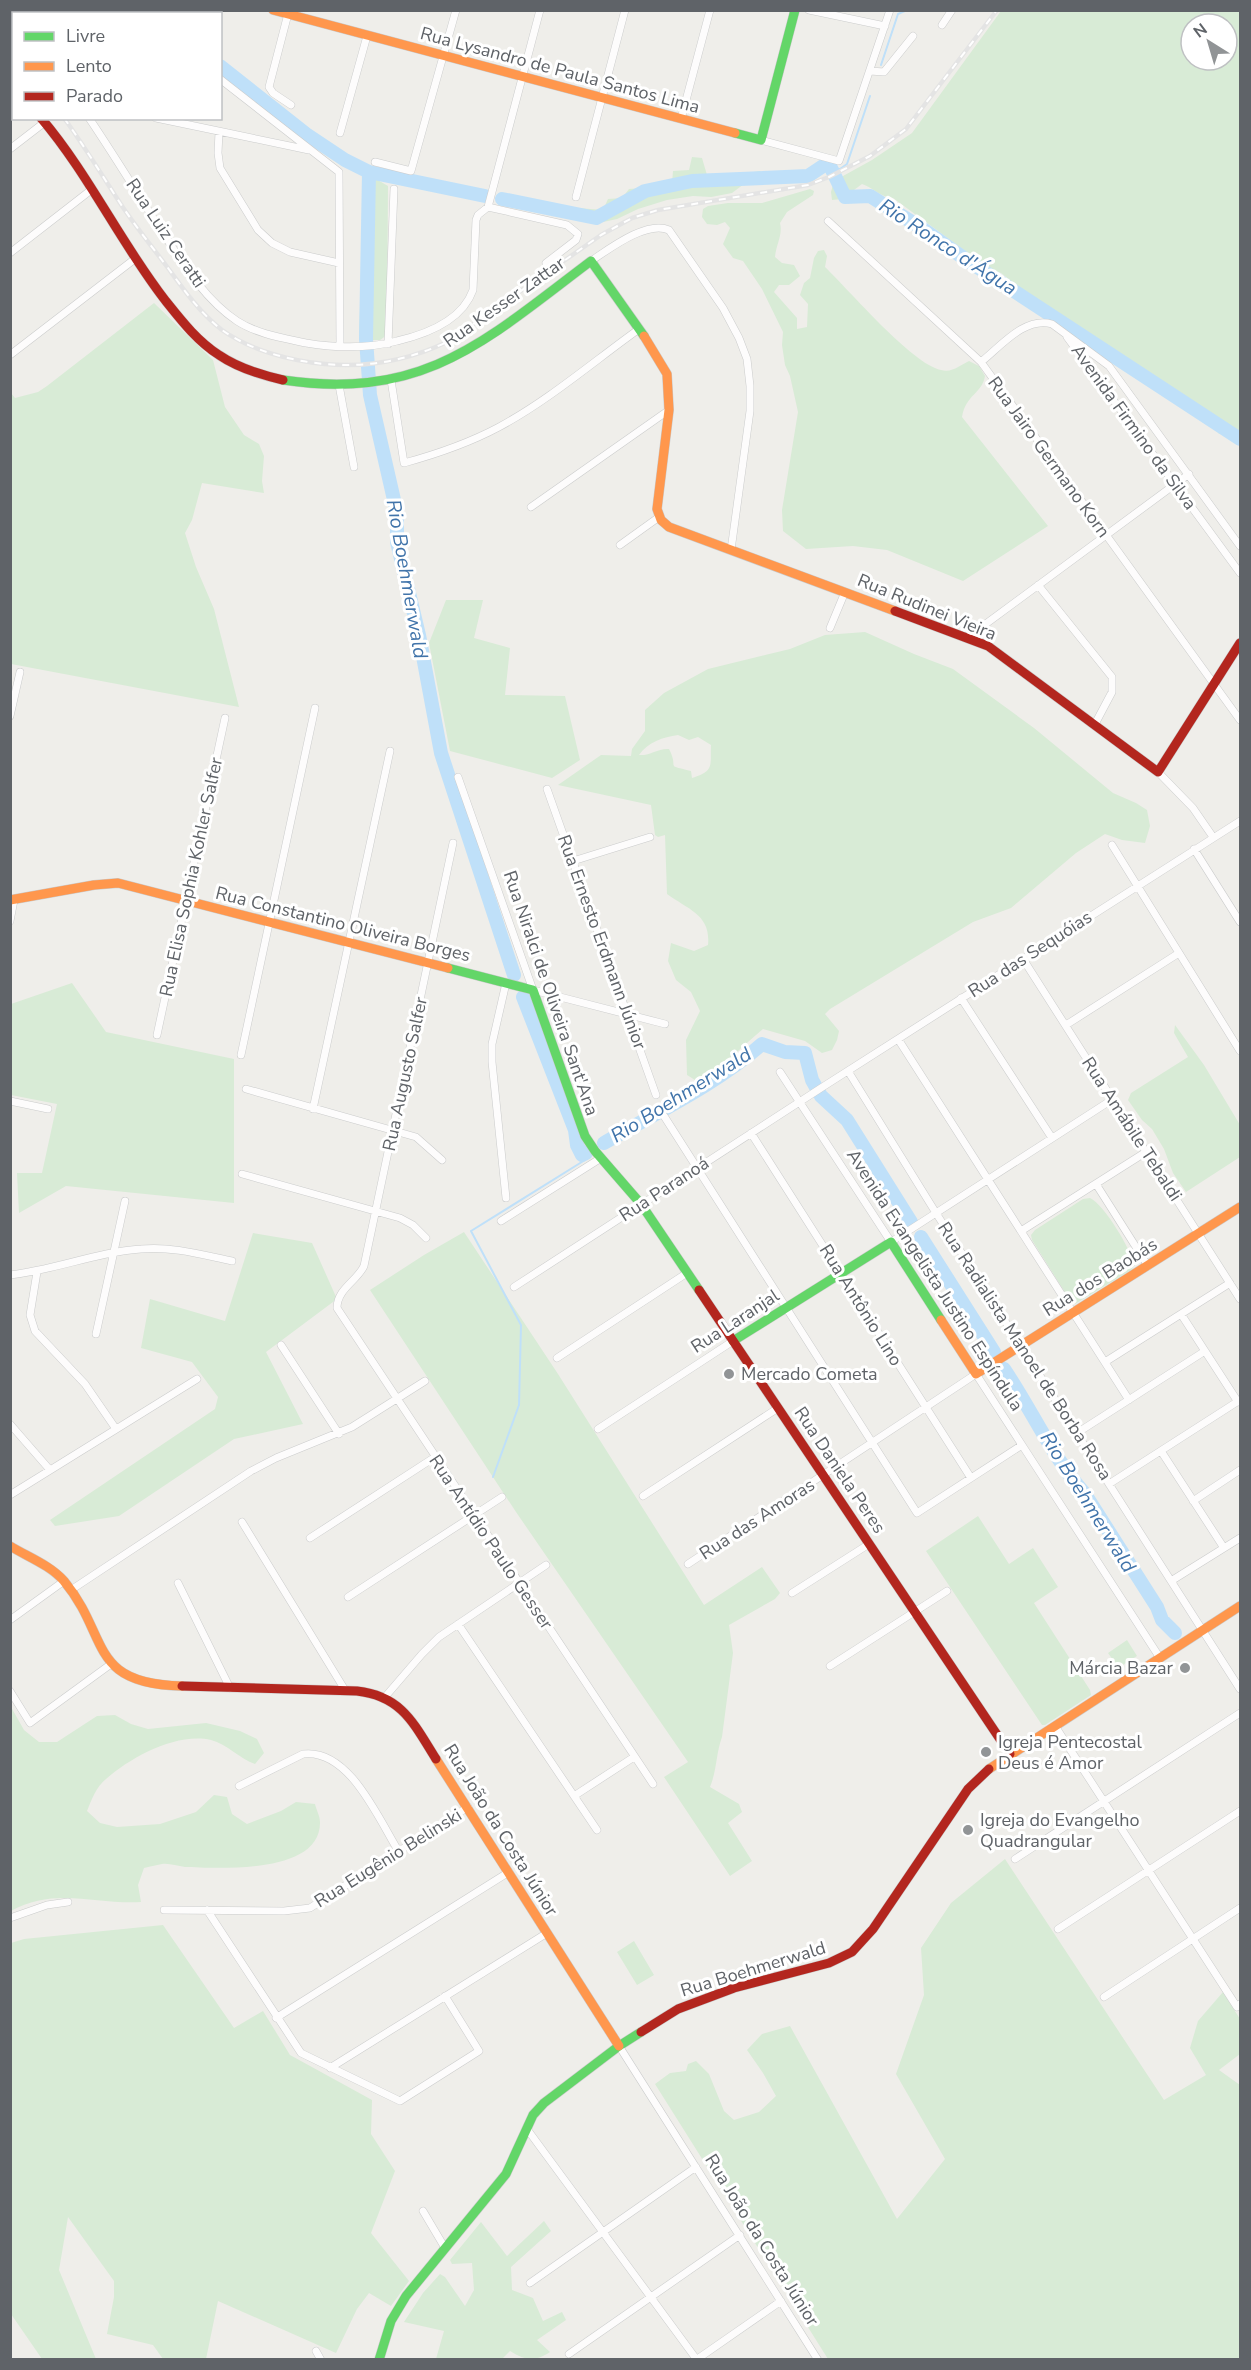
<svg xmlns="http://www.w3.org/2000/svg" width="1251" height="2370" viewBox="0 0 1251 2370" font-family="'Nunito Sans',sans-serif">
	<rect width="100%" height="100%" fill="#efeeea"/>
	<path fill="#d8ebd6" fill-rule="evenodd" d="M1001,11h239v432l-3,-8 -18,-1 -8,-11 -23,-11 -36,-26 -8,-10 -37,-19 -8,-14 -50,-31 -48,-39 -11,-4 -97,-71c-13,-1 -19,-10 -31,-14l-20,15 -10,1 -1,-8 3,-11 38,-21 40,-27zM1191,24h36v36h-36z
		M692,157l10,1 5,17 13,2 7,-4 9,2 24,-4 4,4 -6,7 -14,2 -12,9 -21,4 -18,-1 -26,4 -29,9 -21,10 -23,5 -89,-21 5,-5 43,8 50,4 5,-11 14,-1 7,-9 28,-2 15,-4 1,-12 16,-1z
		M376,179l12,7 -1,149 -7,5h-19l-2,-3 5,-146z
		M810,189l4,2 -1,4 -26,17 -7,11c3,12 -4,22 -5,34l7,6 12,2 6,11 -11,9h-10l-5,7 23,26v11l10,-2 1,-23 -8,-9 4,-12 6,-5 4,-20 4,-7 6,-1 3,6 -2,11c24,23 87,97 116,103 12,3 19,-5 28,-9l10,5 6,10c-3,18 -19,18 -23,41l86,109 -85,55 -76,-31 -34,-4 -47,3 -23,-18 -1,-21 16,-98 -8,-36 -5,-11 -3,-20 1,-13 -21,-43 -19,-28 -10,-3 -10,-14 7,-16 -5,-6 -8,3 -10,-1 -5,-7 1,-8 5,-3 20,-3h34z
		M154,303l59,57 12,47 19,28 15,9 5,12 -2,25 2,12 -62,-10 -10,37 -7,13 11,34 18,42 25,98 -228,-43v-271l4,5 23,-6 9,-6z
		M446,600h37l-9,38 36,10 -5,47 60,1 15,64 -28,18 -102,-27 -21,-108z
		M865,632l49,22 39,15 81,59 79,65 23,10 11,7 3,16 -5,17 -23,-3 -17,-6 -29,19 -65,55 -38,14 -143,87 -5,5 14,17 -2,9 -5,10 -10,3 -17,-12 -42,-12c-22,18 -41,40 -68,51l-8,-5 -1,-35 14,-29 -9,-19 -15,-12 -8,-19 3,-18 23,8 14,-6c3,-30 -19,-35 -41,-51l-2,-59 -7,2 -3,-2 -4,-30 -93,-20 43,-30 30,1 1,-7 13,-18v-21l19,-17 44,-24 82,-20 35,-14zM678,735l11,5 9,-3 13,8c-1,20 4,26 -19,33l-1,-7c-28,-7 -11,-1 -22,-22 -11,-1 -19,7 -30,6 9,-13 24,-18 39,-20z
		M72,983l34,49 128,27v144l-168,-17 -47,27 -2,-40h25l15,-69 -46,-9v-91z
		M1175,1025l29,40 36,60v32l-54,35 -13,-19 -9,-24 -12,-20 -10,-9 -14,-20 3,-7 57,-36 -14,-24z
		M1090,1198c15,7 40,51 45,67l-4,5 -56,34 -4,-2 -39,-62 -1,-5 4,-5 48,-31z
		M464,1232l94,142 146,231 58,-38 18,26 -5,6 -46,26 4,28 -11,84c-6,16 -5,33 -12,50l29,17 3,8 -14,11 24,38 -22,15 -66,-99 24,-15 -172,-250 -146,-222 54,-35z
		M253,1233l59,10 25,56 -71,53 37,72 -69,15 -115,77 -64,10 -5,-6 165,-111 3,-12 -26,-35 -51,-14 9,-49 75,22z
		M978,1516l31,48 24,-16 25,39 -24,16 56,87 1,5 -46,30h-3l-116,-174z
		M1127,1640l10,16 -22,14 -5,-8 3,-2 -5,-7z
		M11,1707l13,23 15,12h18l40,-26 18,-1 16,9 17,5 58,-6 34,8 17,8 7,14 -9,11c-15,-5 -28,-20 -44,-24 -34,-8 -80,17 -105,39 -10,8 -14,20 -19,32l13,12 17,4 43,-3 36,-12 18,-17 13,2 5,17 15,10 34,-13 15,-9 19,2c1,5 5,12 5,18 1,53 -102,46 -135,45 -8,-1 -16,-4 -23,-3 -6,1 -13,3 -18,4l-6,17 3,17c-44,3 -86,-16 -130,9z
		M1005,1859l159,241 42,-25 -16,-27 8,-27 25,-29 17,27v35l-21,16 21,15v274h-412l-173,-275 15,-11 16,-2 2,-7 8,-3 13,13 15,37 10,9 25,-8 17,-16 -13,-23 -16,-23 15,-16 28,-8 107,193 48,-60 -49,-85 28,-79 -3,-47 30,-45z
		M163,1925l71,103 29,-17 27,44 82,45 -1,34 24,37 -24,62 38,48 -18,25 -22,-13 -12,16 -21,44 -118,-52 -12,58h-43l-10,-14 -46,-11 7,-37v-16l-46,-64 -9,53 37,89h-54l-31,-45v-371l13,-4z
		M634,1941l20,34 -17,10 -20,-33z
		M544,2221l7,10 -40,36 1,23 21,8 10,23 19,-9 4,8 -29,20 13,12c-15,10 -24,9 -40,-1l-8,8h-66l8,-28 -40,-9 19,-29 17,-19 5,3 20,29 9,-16 -2,-27 -20,1 -2,-4 31,-38 26,34z"/>
	<g fill="none" stroke-linecap="round" stroke-linejoin="round">
		<path stroke="#bfe0f9" stroke-width="2" d="M881,65l17,-51 9,-4
			M831,168l9,1 7,-5 23,-68
			M493,1477l26,-72 2,-80 -50,-94 114,-71 -3,-5"/>
		<path stroke="#bfe0f9" stroke-width="14" d="M148,10l4,4
			M220,66l86,68 39,26 24,12 116,24
			M369,172l-3,167 4,56 27,118v29l22,93 22,118 73,222
			M502,199l94,19 49,-27 47,-10 116,-5 18,-12 5,4 14,29 25,-1 53,33 42,30 275,180
			M523,997l52,133 2,15 5,10 4,-2
			M604,1143c53,-31 112,-58 158,-99l23,8 20,1 7,27 9,16 26,24 64,102
			M921,1237l73,115
			M1004,1369c28,41 48,88 81,125l72,113 5,13 13,13"/>
		<defs>
			<path id="street" d="M128,10l4,4
				M289,10l-20,77 4,6 18,12
				M809,10l76,16
				M26,14l3,-4
				M942,25l10,-15
				M10,26l4,-2
				M10,44l4,2
				M870,71l14,1 29,-36
				M220,79l119,93 1,174
				M89,118c25,37 48,75 72,112 21,32 43,69 76,91 20,13 46,17 69,22 30,5 61,6 91,-2 30,-7 65,-20 76,-51l3,-70 2,-5 10,-8
				M156,118l153,32
				M681,119l29,-109
				M219,132l-1,21 2,15 38,62 14,13 18,9 49,11
				M340,133l27,-97
				M761,140l78,21 51,-151
				M10,149l35,-27
				M375,162l36,9 45,-161
				M576,197l49,-187
				M488,207l52,-197
				M488,207l79,18 11,9 -2,6 -30,23
				M828,221l153,141 259,358
				M10,253l81,-63
				M591,261c18,-12 56,-41 78,-31l54,78 16,30 8,21 3,27v25l-19,139
				M1067,337l173,236
				M388,344l6,-155
				M10,355l126,-97
				M981,362c20,-16 44,-46 71,-38l57,42 131,180
				M391,380l13,83c33,-9 65,-20 95,-36 50,-27 94,-65 140,-98
				M339,385l15,82
				M531,507l138,-97
				M620,545l39,-28
				M1038,585l74,92v15l-17,32
				M830,628l15,-36
				M968,637l221,-163
				M10,716l10,-44
				M1158,772l35,36 20,29
				M458,777l75,213 132,34
				M547,789l109,306
				M453,843l-89,423c-7,15 -27,23 -27,42l316,476
				M1112,845l128,206
				M1194,849l46,73
				M573,861l77,-24
				M10,921l4,-21
				M1023,959l217,340
				M506,983l-14,61v18l14,136
				M961,998l91,140
				M1066,1025l113,-72
				M157,1035l68,-317
				M898,1039l231,361
				M241,1055l74,-347
				M848,1071l88,142 304,476
				M780,1072l111,170 222,-143
				M246,1089l170,48 26,23
				M10,1101l38,8
				M313,1109l77,-358
				M664,1116l253,397 105,-68
				M751,1133l220,345
				M242,1174l158,44 13,7 13,13
				M1096,1184l52,82
				M501,1221l100,-63
				M1021,1231l125,-79
				M37,1272l-7,43 5,16 50,53 31,45
				M10,1275c45,-5 87,-23 131,-26 31,-3 62,6 91,12
				M514,1287l307,-199 419,-267
				M1181,1314l57,88
				M96,1334l29,-133
				M281,1345l58,89
				M557,1358l130,-85
				M1105,1362l125,-79
				M10,1424l40,46
				M598,1429l135,-88
				M1077,1433l128,-82
				M1161,1451l63,97
				M1109,1484l131,-84
				M10,1495l187,-116
				M643,1496l135,-88
				M1193,1501l47,-31
				M242,1522l103,168
				M310,1538l125,-81
				M688,1564l288,-190 184,284
				M1171,1581l69,-43
				M178,1583l52,105
				M71,1590l180,-119 25,-13 76,-31 73,-46
				M792,1593l77,-49
				M348,1597l154,-100
				M10,1620l54,-39
				M458,1624l139,206
				M830,1666l117,-75
				M10,1691l20,32 81,-59
				M385,1697l37,-43 17,-17 107,-72
				M1055,1726l182,281 3,-3
				M239,1786l64,-32c46,-6 75,64 96,98
				M574,1796l60,-39
				M1015,1859l225,-146
				M164,1910l120,1 26,-3 158,-101
				M207,1910l94,143 99,48 79,-50 -34,-55
				M10,1918l37,-13 21,-3
				M1058,1929l182,-118
				M1104,1997l136,-89
				M276,2018l233,-146
				M619,2046l199,314
				M330,2068l217,-135
				M527,2129l170,231
				M423,2211l22,37
				M530,2283l166,-116
				M316,2351l5,9
				M569,2354l171,-119
				M696,2360l85,-59"/>
			<path id="fast" d="M735,133l26,7 34,-130
				M283,380c142,21 203,-40 308,-119l53,75
				M448,968l85,22 52,146 10,15 46,53 58,86
				M733,1341l158,-99 50,78
				M379,2360l12,-39 15,-25 100,-122 27,-59 11,-12 75,-57 22,-14"/>
			<path id="slow" d="M273,10l462,123
				M10,89l4,2
				M644,336l23,38 2,36 -12,99 4,11 8,7 226,84
				M10,900l84,-15 24,-2 330,85
				M941,1320l35,54 264,-167
				M10,1546c18,11 40,19 54,35 46,55 23,103 118,105
				M436,1759l183,287
				M989,1769l251,-163"/>
			<path id="jam" d="M41,118c47,55 79,124 124,182 16,20 32,41 54,55 19,13 42,20 64,25
				M895,611l93,35 170,126 82,-129
				M699,1290l311,464
				M182,1686l175,5c45,5 57,33 79,68
				M641,2032l37,-23 56,-21 95,-25 23,-11 21,-23 95,-140 21,-20"/>
		</defs>
		<use href="#street" stroke="#cbcccc" stroke-width="8"/>
		<use href="#fast" stroke="#cacacb" stroke-width="10"/>
		<use href="#slow" stroke="#cacacb" stroke-width="10"/>
		<use href="#jam" stroke="#cacacb" stroke-width="10"/>
		<use href="#street" stroke="#fdfcfc" stroke-width="7"/>
		<use href="#fast" stroke="#63d668" stroke-width="9"/>
		<use href="#slow" stroke="#ff974d" stroke-width="9"/>
		<use href="#jam" stroke="#b3261e" stroke-width="9"/>
		<defs>
			<path id="rail" d="M10,68l4,2
				M64,118c21,29 39,59 58,88 14,21 31,42 46,62 16,22 32,45 54,62 28,20 68,31 103,34 43,4 85,-4 124,-23l152,-106 31,-17 26,-8 150,-25 21,-8 41,-21 36,-27 91,-119"/>
		</defs>
		<use href="#rail" stroke="#e4e4e4" stroke-width="4.5"/>
		<use href="#rail" stroke="#fff" stroke-width="2" stroke-dasharray="7" stroke-linecap="butt"/>
	</g>
	<g fill="#919496" stroke="#fff" stroke-width="2">
		<circle cx="729" cy="1374" r="6"/>
		<circle cx="1185" cy="1668" r="6"/>
		<circle cx="986" cy="1752" r="6"/>
		<circle cx="968" cy="1830" r="6"/>
	</g>
	<g text-anchor="middle" dominant-baseline="central" stroke-width="6" stroke-linejoin="round" paint-order="stroke">
		<g font-size="18" fill="#5f6368" stroke="#fff">
			<text transform="translate(560 70) rotate(15)">Rua Lysandro de Paula Santos Lima</text>
			<text transform="translate(166 233) rotate(56)">Rua Luiz Ceratti</text>
			<text transform="translate(504 302) rotate(-35)">Rua Kesser Zattar</text>
			<text transform="translate(1134 427) rotate(54)">Avenida Firmino da Silva</text>
			<text transform="translate(1049 457) rotate(54)">Rua Jairo Germano Korn</text>
			<text transform="translate(927 607) rotate(22)">Rua Rudinei Vieira</text>
			<text transform="translate(191 877) rotate(-78)">Rua Elisa Sophia Kohler Salfer</text>
			<text transform="translate(343 924) rotate(14)">Rua Constantino Oliveira Borges</text>
			<text transform="translate(602 942) rotate(70)">Rua Ernesto Erdmann Júnior</text>
			<text transform="translate(1030 954) rotate(-33)">Rua das Sequóias</text>
			<text transform="translate(551 993) rotate(71)">Rua Niralci de Oliveira Sant'Ana</text>
			<text transform="translate(405 1074) rotate(-78)">Rua Augusto Salfer</text>
			<text transform="translate(1132 1129) rotate(57)">Rua Amábile Tebaldi</text>
			<text transform="translate(664 1189) rotate(-33)">Rua Paranoá</text>
			<text transform="translate(1100 1277) rotate(-32)">Rua dos Baobás</text>
			<text transform="translate(935 1280) rotate(57)">Avenida Evangelista Justino Espíndula</text>
			<text transform="translate(861 1305) rotate(58)">Rua Antônio Lino</text>
			<text transform="translate(735 1321) rotate(-33)">Rua Laranjal</text>
			<text transform="translate(1025 1351) rotate(57)">Rua Radialista Manoel de Borba Rosa</text>
			<text transform="translate(840 1470) rotate(56)">Rua Daniela Peres</text>
			<text transform="translate(757 1519) rotate(-33)">Rua das Amoras</text>
			<text transform="translate(491 1542) rotate(56)">Rua Antídio Paulo Gesser</text>
			<text transform="translate(501 1830) rotate(58)">Rua João da Costa Júnior</text>
			<text transform="translate(388 1858) rotate(-32)">Rua Eugênio Belinski</text>
			<text transform="translate(753 1969) rotate(-17)">Rua Boehmerwald</text>
			<text transform="translate(762 2240) rotate(58)">Rua João da Costa Júnior</text>
		</g>
		<g font-size="18" fill="#5f6368" stroke="#fff" text-anchor="start">
			<text x="741" y="1374">Mercado Cometa</text>
			<text x="1173" y="1668" text-anchor="end">Márcia Bazar</text>
			<text x="998" y="1742">Igreja Pentecostal<tspan x="998" dy="21">Deus é Amor</tspan></text>
			<text x="980" y="1820">Igreja do Evangelho<tspan x="980" dy="21">Quadrangular</tspan></text>
		</g>
		<g font-size="20" font-style="italic" fill="#4174aa" stroke="#fff">
			<text transform="translate(948 247) rotate(33)">Rio Ronco d'Água</text>
			<text transform="translate(407 579) rotate(80)">Rio Boehmerwald</text>
			<text transform="translate(681 1095) rotate(-32)">Rio Boehmerwald</text>
			<text transform="translate(1088 1502) rotate(58)">Rio Boehmerwald</text>
		</g>
	</g>
	<rect width="1251" height="2370" fill="none" stroke="#5f6368" stroke-width="24"/>
	<rect x="12" y="12" width="210" height="108" fill="#ffffff" stroke="#bfc1c3" stroke-width="1.5"/>
	<rect x="24" y="32" width="30" height="9" fill="#63d668" stroke="#bfc1c3" stroke-width="1.5"/>
	<text x="66" y="42" font-size="18" fill="#5f6368">Livre</text>
	<rect x="24" y="62" width="30" height="9" fill="#ff974d" stroke="#bfc1c3" stroke-width="1.5"/>
	<text x="66" y="72" font-size="18" fill="#5f6368">Lento</text>
	<rect x="24" y="92" width="30" height="9" fill="#b3261e" stroke="#bfc1c3" stroke-width="1.5"/>
	<text x="66" y="102" font-size="18" fill="#5f6368">Parado</text>
	<g transform="translate(1209 42) rotate(323)"><circle r="28" fill="#ffffff" stroke="#bfc1c3" stroke-width="1.5"/>
	<path d="M0-4.5L10 22L0 15L-10 22Z" fill="#919496"/>
	<text y="-9" font-size="16" font-weight="bold" text-anchor="middle" fill="#5f6368">N</text>
	</g>
</svg>
